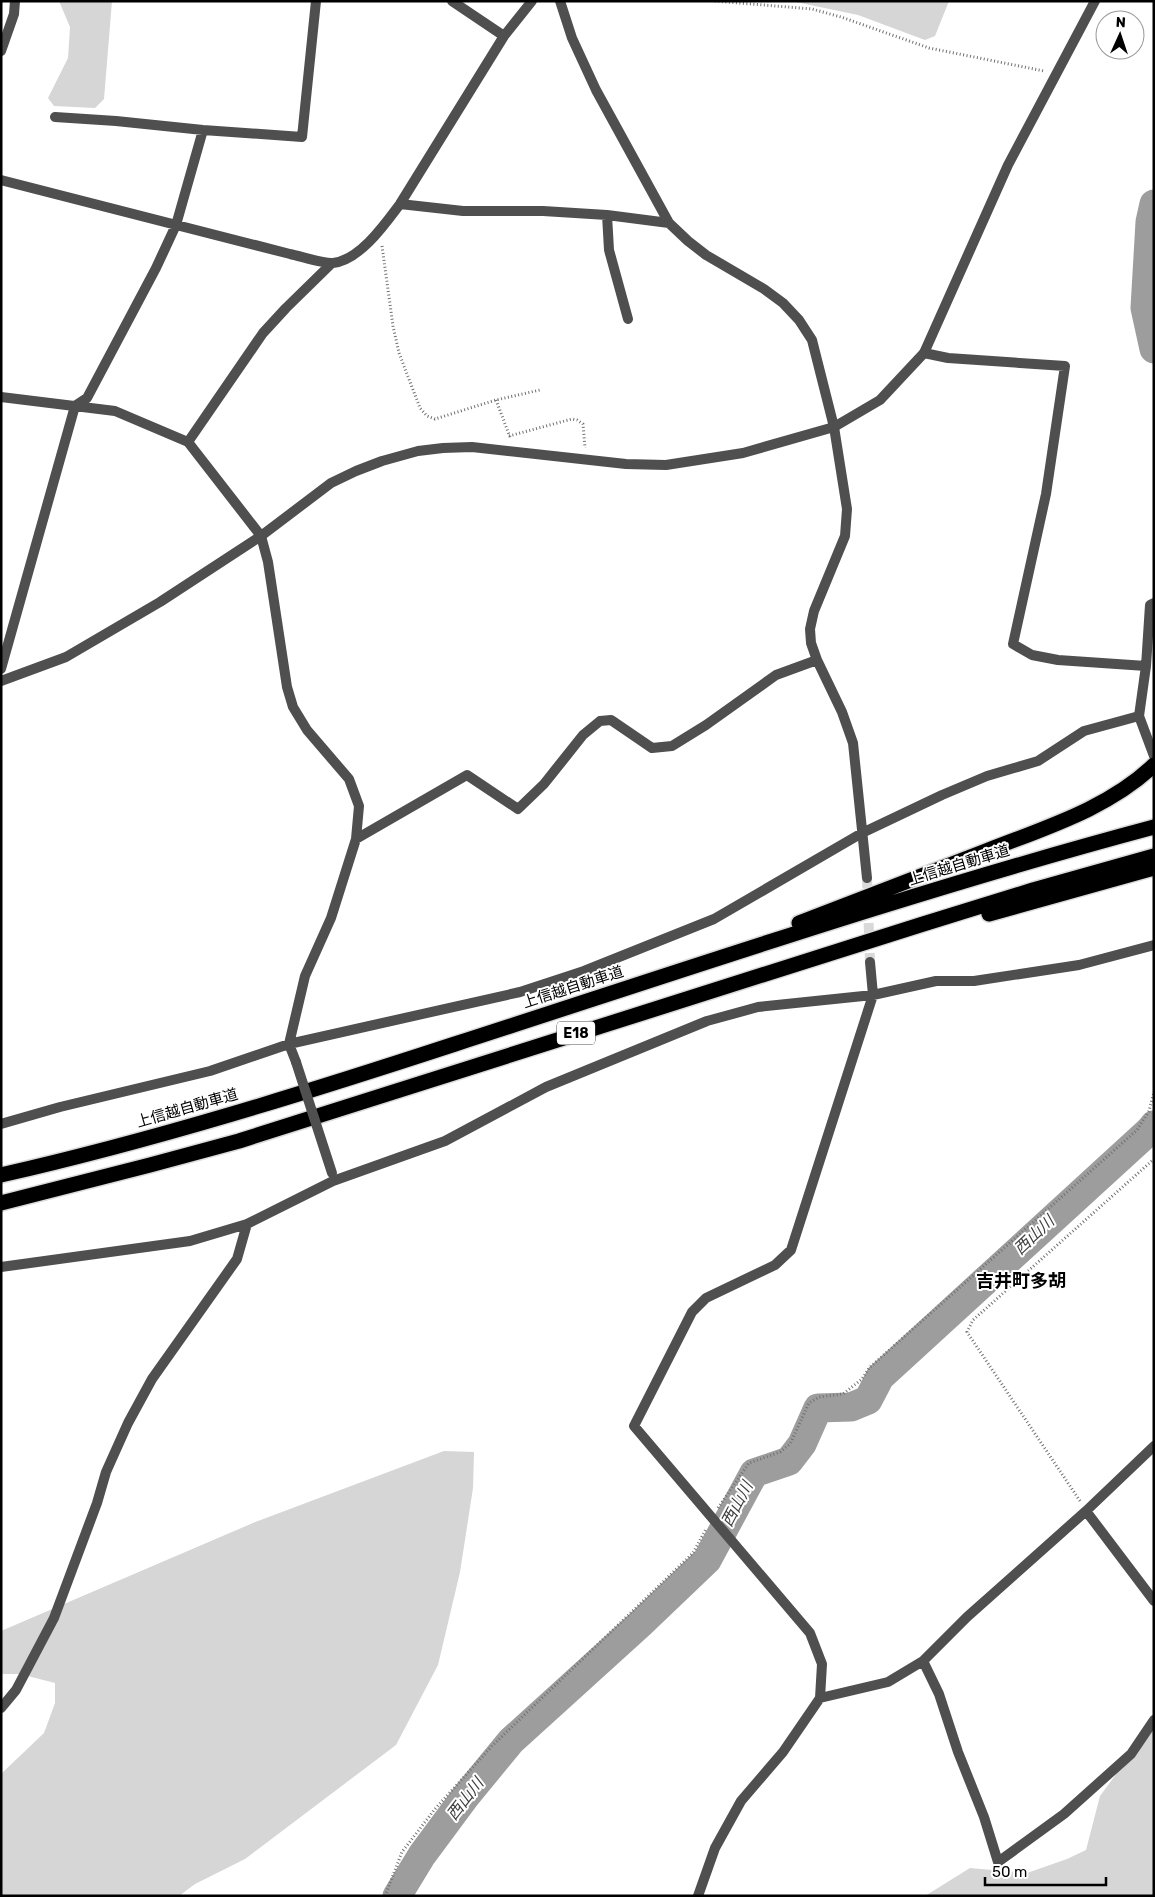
<svg xmlns="http://www.w3.org/2000/svg" width="1155" height="1897" viewBox="0 0 1155 1897" font-family="Rubik,'Noto Sans JP',sans-serif">
	<rect width="100%" height="100%" fill="#fff"/>
	<path fill="#d6d6d6" d="M59,1h53l-8,98 -9,9 -41,-2 -6,-8 20,-40 2,-31z
		M791,1h158l-14,35 -10,4 -67,-25z
		M444,1451l30,1 -1,36 -13,84 -22,93 -42,80 -151,114 -50,25 -16,12h-178v-122l43,-41 11,-30v-20l-35,-9h-19v-43l252,-108z
		M1154,1723v173h-229l45,-28 57,5 40,-14 19,-9 14,-54z"/>
	<g fill="none" stroke-linecap="round" stroke-linejoin="round">
		<path stroke="#9d9d9d" stroke-width="29" d="M1154,204l-4,18 -5,86 9,41
			M397,1896l25,-41 43,-58 46,-56 129,-117 67,-64 47,-87 35,-12 13,-17 16,-36 33,-1 17,-7 12,-23 269,-246 5,-6"/>
		<path stroke="#d9d9d9" stroke-width="10" stroke-dasharray="10 5" stroke-linecap="butt" d="M867,878l3,84"/>
		<defs>
			<path id="motorway" d="M989,914l165,-46
				M799,923c62,-24 125,-48 187,-72 58,-23 122,-42 168,-86
				M1,1175c154,-35 304,-82 454,-131 232,-75 463,-154 699,-217
				M1,1203l149,-38 89,-24 681,-216 113,-35 121,-34"/>
		</defs>
		<use href="#motorway" stroke="#dbdbdb" stroke-width="18"/>
		<path stroke="#717171" stroke-width="3" stroke-dasharray="1 2.5" stroke-linecap="butt" d="M715,1l97,8 29,8 88,31 115,23
			M382,246l11,80 6,27 21,55 7,8 8,3 61,-19 44,-10
			M496,400l14,37
			M509,436l63,-17 5,1 6,4 2,24
			M1080,1501l-113,-169 6,-12 181,-161
			M718,1508l31,-45 31,-11 10,-8 19,-41 10,-6 24,-3 19,-15 7,-11 268,-238 12,-19 5,-19
			M385,1896l17,-44 33,-43 57,-63 201,-193 13,-24"/>
		<path stroke="#4f4f4f" stroke-width="10" d="M452,1l52,35
			M560,1l12,37 24,52 73,133 19,18 18,14 58,34 19,14 16,17 13,20 22,87 13,82 -2,27 -31,75 -4,18 1,14 6,17 25,52 11,31 14,135
			M1,51l13,-37 1,-13
			M55,117l61,4 87,9 99,7 14,-136
			M1,180l289,74c10,2 34,10 43,9 27,-3 52,-39 67,-59l104,-168 28,-35
			M400,204l63,7h80l64,4 62,8
			M607,215l2,35 19,69
			M924,353l24,5 117,8 -19,128 -33,150 19,11 26,5 88,6
			M1,397l114,14 73,31 73,94 7,26 19,125 6,20 14,23 42,49 10,27 -3,33 -25,79 -26,58 -16,68 7,18
			M188,442l75,-109 23,-25 46,-45
			M1,669l74,-263 12,-8 69,-130 20,-43 27,-95
			M1139,716l15,40
			M356,839l111,-64 51,34 26,-25 39,-49 17,-14 11,-1 41,28 20,-2 34,-21 70,-50 41,-15
			M1,1124l59,-17 150,-36 79,-27 231,-52 64,-21 130,-52 148,-86 80,-38 45,-19 51,-15 46,-30 55,-15 7,-50 4,-61 4,-2
			M1,1267l189,-26 57,-17 86,-43 112,-40 101,-54 161,-66 51,-14 115,-12 63,-14h38l105,-16 75,-20
			M1086,1511l68,90
			M923,1661l16,33 19,58 26,65 14,45 66,-48 67,-60 23,-34
			M820,1698l68,-16 35,-21 44,-44 119,-106 68,-65
			M1,1708l15,-18 38,-72 43,-115 9,-31 22,-49 24,-44 85,-120 10,-35
			M698,1896l17,-48 26,-47 42,-49 37,-54 2,-34 -12,-31 -176,-207 58,-114 14,-14 69,-33 16,-15 82,-255 -3,-33"/>
		<path stroke="#4f4f4f" stroke-width="10" d="M1,681l65,-24 94,-55 101,-66 70,-53 25,-12 26,-10 36,-10 25,-3 29,-1 154,17 40,1 77,-12 91,-26 46,-27 44,-47 84,-188 87,-164"/>
		<use href="#motorway" stroke="#000" stroke-width="15"/>
		<path stroke="#4f4f4f" stroke-width="10" d="M296,1062l36,111"/>
	</g>
	<g text-anchor="middle" dominant-baseline="central" stroke-width="4" stroke-linejoin="round" paint-order="stroke">
		<rect fill="#fff" stroke="#4c4c4c" stroke-width="1" x="557" y="1021.5" width="38" height="23" rx="4"/>
		<g font-size="14" font-weight="bold" fill="#000">
			<text x="576" y="1033">E18</text>
		</g>
		<g font-size="15" fill="#000" stroke="#fff">
			<text transform="translate(959 865) rotate(-17)">上信越自動車道</text>
			<text transform="translate(573 987) rotate(-18)">上信越自動車道</text>
			<text transform="translate(187 1108) rotate(-16)">上信越自動車道</text>
		</g>
		<g font-size="16" font-style="italic" fill="#3e3e3e" stroke="#fff">
			<text transform="translate(1034 1235) rotate(-43)">西山川</text>
			<text transform="translate(737 1504) rotate(-62)">西山川</text>
			<text transform="translate(465 1799) rotate(-52)">西山川</text>
		</g>
		<g font-size="18" font-weight="bold" fill="#000" stroke="#fff">
			<text x="1021" y="1281">吉井町多胡</text>
		</g>
	</g>
	<rect width="1155" height="1897" fill="none" stroke="#000000" stroke-width="5"/>
	<g transform="translate(1120 35) rotate(3)"><circle r="24" fill="#ffffff" stroke="#999999"/>
	<path d="M0-4L9 19L0 12L-9 19Z" fill="#000000"/>
	<text y="-8" font-size="14" font-weight="bold" text-anchor="middle" fill="#000000">N</text>
	</g>
	<path d="M985 1877v8h121v-8" fill="none" stroke="#000000" stroke-width="2.5"/>
	<text x="992" y="1877" font-size="15" fill="#000000" stroke="#ffffff" stroke-width="4" paint-order="stroke">50 m</text>
</svg>
